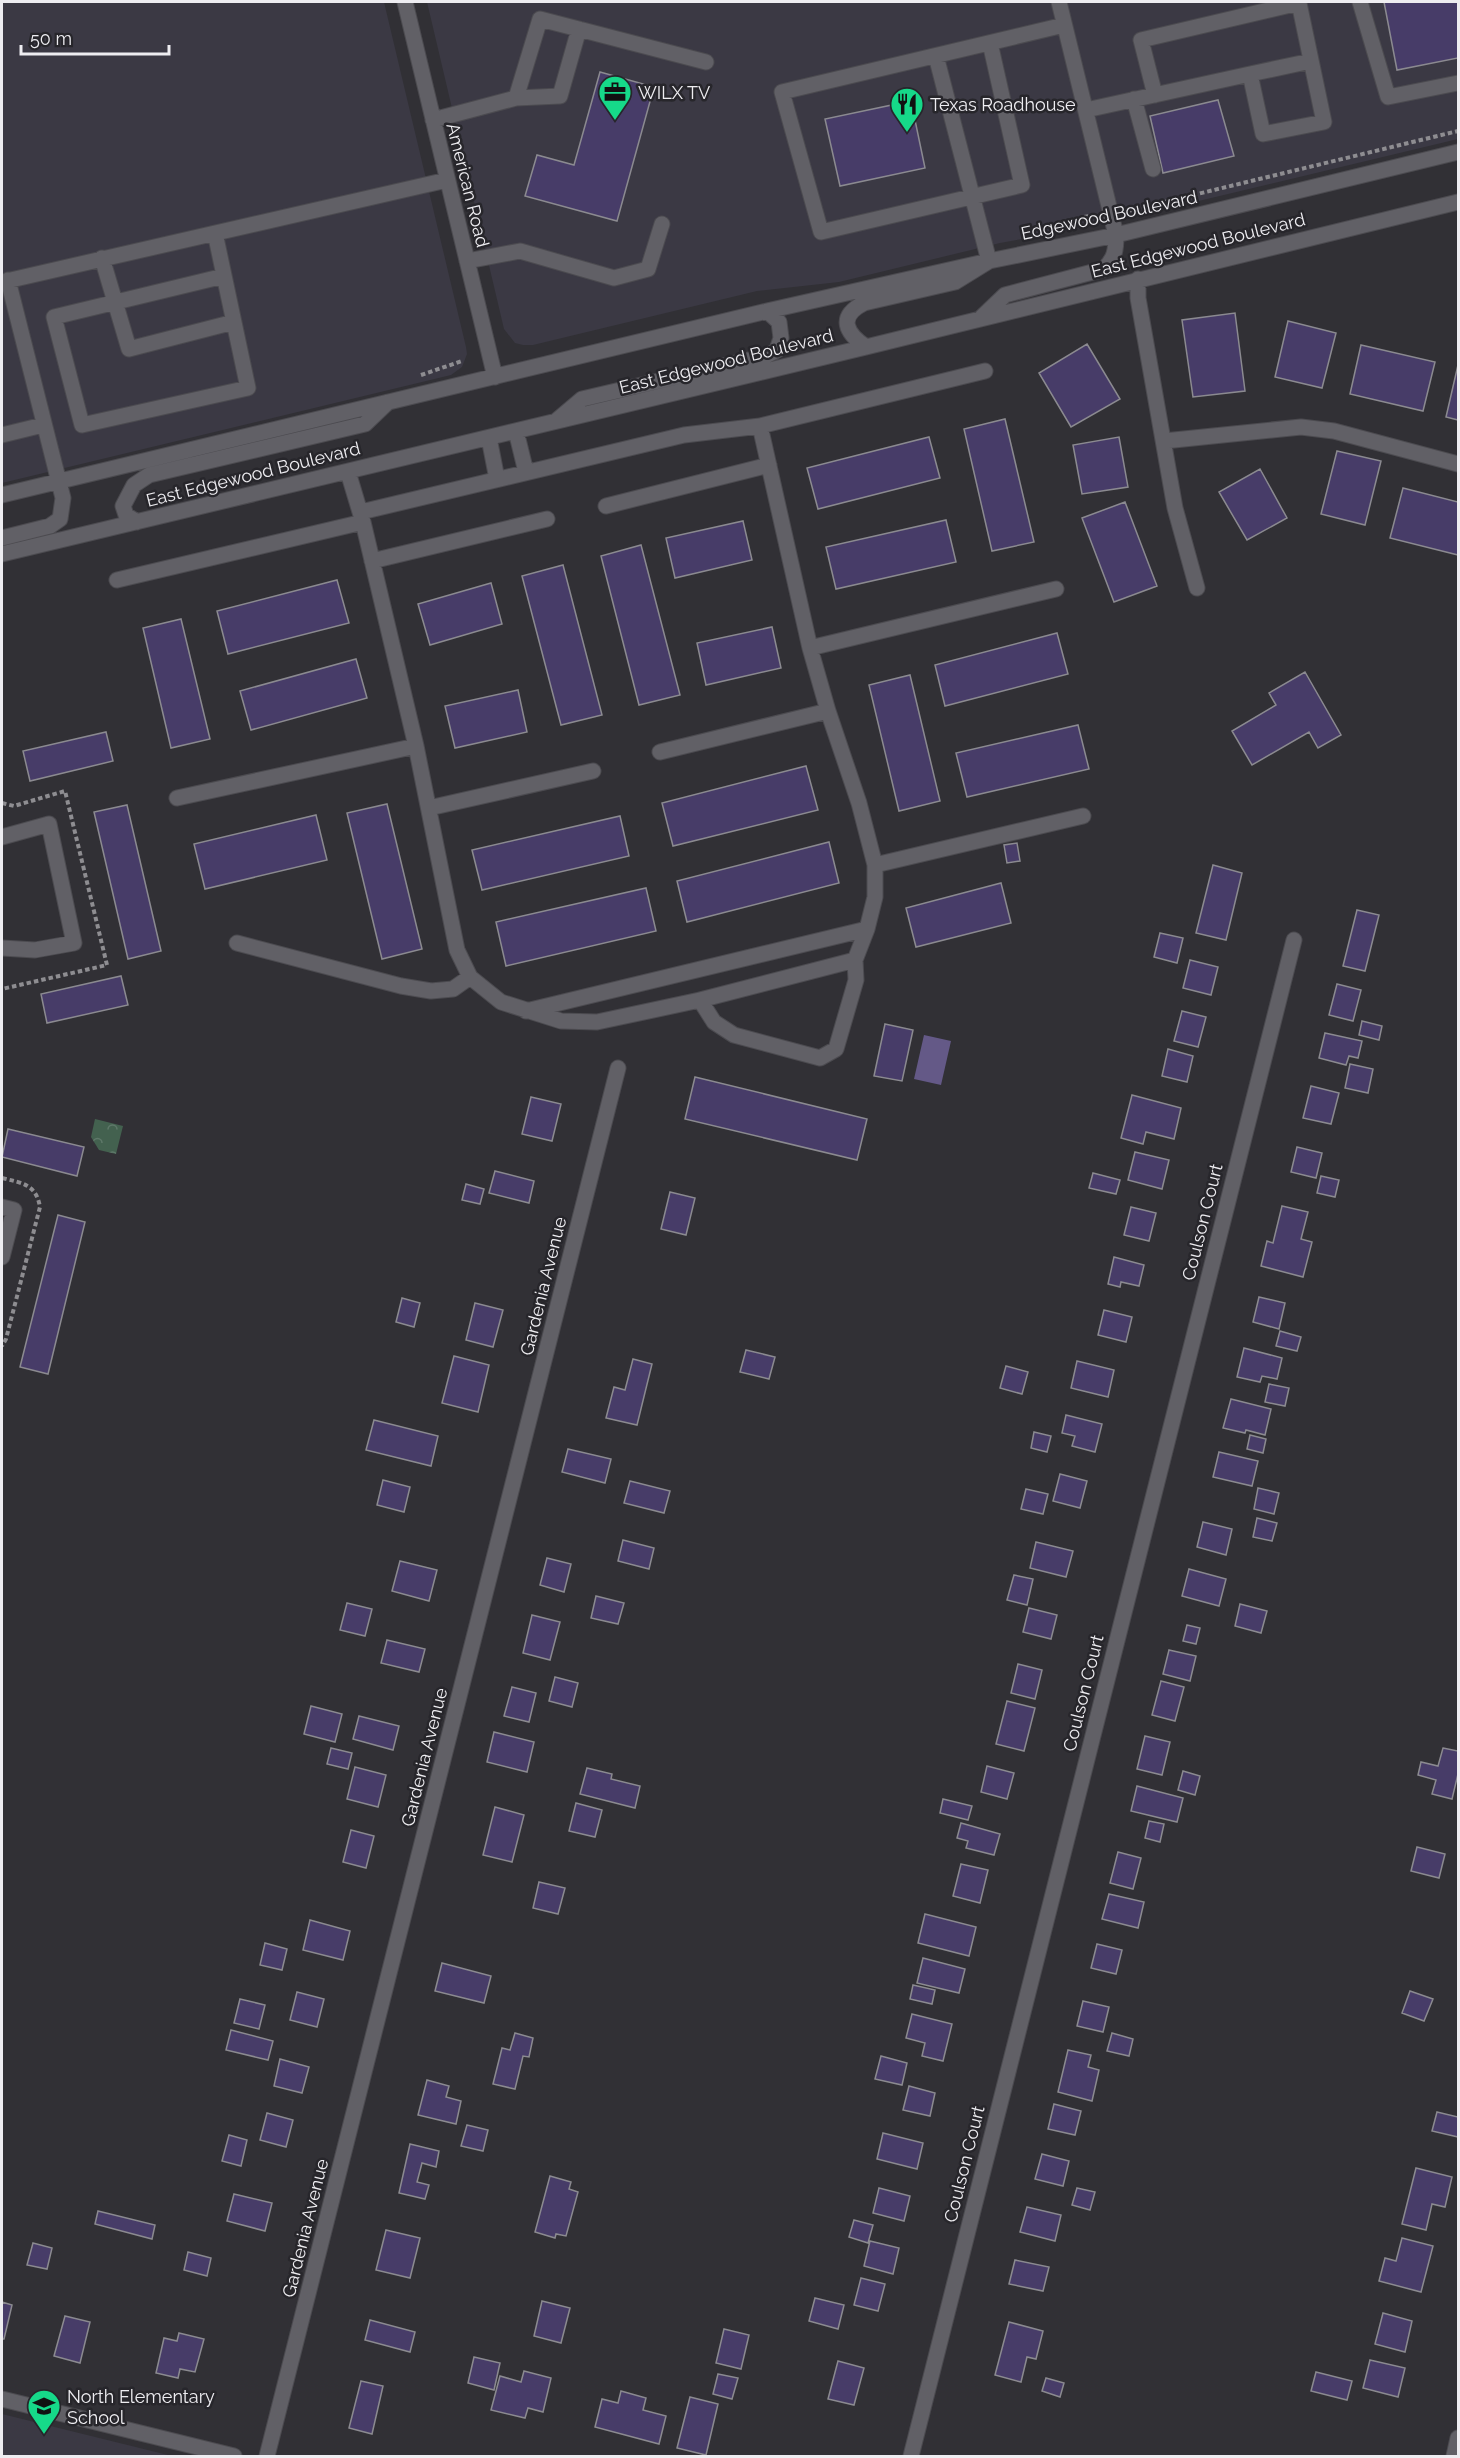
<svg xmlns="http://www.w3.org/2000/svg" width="1460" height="2458" font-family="Raleway,sans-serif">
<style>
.built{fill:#3b3944}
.park{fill:url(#park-crowns)}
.water{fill:#645987}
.building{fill:#473c68;stroke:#8b8a90;stroke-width:1.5}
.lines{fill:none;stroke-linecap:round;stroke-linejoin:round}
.minor-casing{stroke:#4c4b50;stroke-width:17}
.path{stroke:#8e8d91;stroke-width:4;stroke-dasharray:4.5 3;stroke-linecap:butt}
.minor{stroke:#616066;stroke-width:15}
.labels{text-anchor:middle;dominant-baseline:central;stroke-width:5;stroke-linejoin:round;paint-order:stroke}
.poi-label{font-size:18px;fill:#eeedf1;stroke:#27262b;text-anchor:start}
.street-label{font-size:18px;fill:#eeedf1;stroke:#27262b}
</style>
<defs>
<pattern id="park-crowns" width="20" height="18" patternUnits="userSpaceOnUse" patternTransform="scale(1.5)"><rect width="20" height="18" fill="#43614f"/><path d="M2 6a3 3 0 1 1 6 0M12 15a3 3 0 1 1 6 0" fill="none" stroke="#5e7869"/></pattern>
</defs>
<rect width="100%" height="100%" fill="#313035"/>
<path class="built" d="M 2,2 L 384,2 L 466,347 L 467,354 L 462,367 L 451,375 L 2,483 Z
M 427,2 L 1458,2 L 1458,139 L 1098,225 L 1000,243 L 839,282 L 757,291 L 533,345 L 523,345 L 515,343 L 504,329 Z
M 2,2414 L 172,2456 L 2,2456 Z"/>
<path class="park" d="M 95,1119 L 123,1126 L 116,1154 L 99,1150 L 91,1137 Z"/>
<path class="water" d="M 924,1035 L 951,1041 L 941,1085 L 914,1079 Z"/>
<path class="building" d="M 1384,2 L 1458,2 L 1458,58 L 1397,70 Z
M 600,72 L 654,87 L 617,221 L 525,196 L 537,155 L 574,165 Z
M 1218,100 L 1234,156 L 1163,173 L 1150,116 Z
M 911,101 L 925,168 L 840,186 L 825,119 Z
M 1235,313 L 1245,391 L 1193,397 L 1182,320 Z
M 1288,321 L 1336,333 L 1322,388 L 1275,377 Z
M 1087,344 L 1120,399 L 1071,427 L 1039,373 Z
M 1361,345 L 1435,362 L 1423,411 L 1350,394 Z
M 1458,365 L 1458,420 L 1446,417 Z
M 1005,419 L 1034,542 L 992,551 L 964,429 Z
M 929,437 L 940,478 L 818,509 L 807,468 Z
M 1119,437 L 1128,487 L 1082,494 L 1073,445 Z
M 1337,451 L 1381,461 L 1365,525 L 1321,514 Z
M 1260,469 L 1287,518 L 1247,540 L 1219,492 Z
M 1403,488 L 1458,502 L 1458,555 L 1390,538 Z
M 1125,502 L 1157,586 L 1114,602 L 1082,518 Z
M 946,520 L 956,562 L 836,589 L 826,547 Z
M 743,521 L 752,560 L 675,578 L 666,538 Z
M 641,545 L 680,695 L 639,705 L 601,556 Z
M 563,565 L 602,715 L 561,725 L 522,576 Z
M 337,580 L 349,623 L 228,654 L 217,611 Z
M 491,583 L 502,624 L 430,645 L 418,604 Z
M 181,619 L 210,739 L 171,748 L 143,628 Z
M 772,627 L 781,668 L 706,685 L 697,643 Z
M 1057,633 L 1068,674 L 945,706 L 935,665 Z
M 356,659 L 367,698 L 251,730 L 240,691 Z
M 1305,672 L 1341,735 L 1318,748 L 1309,732 L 1252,765 L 1232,731 L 1276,705 L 1269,693 Z
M 910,675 L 940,801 L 899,811 L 869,685 Z
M 518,690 L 527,732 L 455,748 L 445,706 Z
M 1078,725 L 1089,769 L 967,797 L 956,753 Z
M 106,732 L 113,761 L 30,781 L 23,751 Z
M 806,766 L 818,810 L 673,846 L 662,803 Z
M 387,804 L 422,949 L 382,959 L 347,813 Z
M 127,805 L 161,951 L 128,959 L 94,812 Z
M 316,815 L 327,860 L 205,889 L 194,844 Z
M 620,816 L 629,856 L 482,890 L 472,850 Z
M 829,842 L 839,883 L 687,922 L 677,881 Z
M 1017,843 L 1020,861 L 1007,863 L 1004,845 Z
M 1213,865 L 1242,873 L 1226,940 L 1196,933 Z
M 1001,883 L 1011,923 L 916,947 L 906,908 Z
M 646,888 L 656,931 L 506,966 L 496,922 Z
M 1357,910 L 1379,915 L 1365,971 L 1343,966 Z
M 1160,933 L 1183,938 L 1177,963 L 1154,957 Z
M 1190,960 L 1218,967 L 1211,995 L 1183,988 Z
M 121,976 L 128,1005 L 47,1023 L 41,994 Z
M 1337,984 L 1361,990 L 1353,1021 L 1329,1015 Z
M 1182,1011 L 1206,1017 L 1198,1047 L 1174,1041 Z
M 1362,1021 L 1382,1026 L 1379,1040 L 1359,1035 Z
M 885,1024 L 913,1030 L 902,1081 L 874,1076 Z
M 1325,1033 L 1362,1041 L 1358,1058 L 1349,1056 L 1346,1065 L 1319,1058 Z
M 1168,1049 L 1193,1056 L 1187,1082 L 1162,1076 Z
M 1350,1064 L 1373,1069 L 1368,1093 L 1345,1088 Z
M 695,1077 L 867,1119 L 857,1160 L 685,1119 Z
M 1311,1086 L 1339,1093 L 1331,1124 L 1303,1118 Z
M 1132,1095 L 1181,1108 L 1174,1139 L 1146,1132 L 1143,1144 L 1121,1138 Z
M 531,1097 L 561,1104 L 552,1141 L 522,1134 Z
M 8,1129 L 84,1147 L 77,1176 L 2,1157 Z
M 1297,1147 L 1322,1153 L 1316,1178 L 1291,1172 Z
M 1135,1152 L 1169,1160 L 1162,1189 L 1128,1180 Z
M 495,1171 L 534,1181 L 529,1203 L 489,1193 Z
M 1093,1173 L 1120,1180 L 1116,1194 L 1089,1188 Z
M 1321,1176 L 1339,1180 L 1335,1197 L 1317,1193 Z
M 466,1184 L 484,1189 L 480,1204 L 462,1200 Z
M 670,1192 L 695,1198 L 686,1235 L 661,1229 Z
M 1282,1206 L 1308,1212 L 1301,1239 L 1312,1242 L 1303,1277 L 1261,1266 L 1267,1241 L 1273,1243 Z
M 1131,1207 L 1156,1213 L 1149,1241 L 1124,1235 Z
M 58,1215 L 85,1222 L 48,1374 L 20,1367 Z
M 1114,1257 L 1144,1265 L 1139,1286 L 1121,1282 L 1120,1287 L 1108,1284 Z
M 1259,1297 L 1285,1303 L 1279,1329 L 1253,1322 Z
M 402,1298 L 420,1303 L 414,1327 L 396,1322 Z
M 475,1303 L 503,1310 L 493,1347 L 466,1340 Z
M 1104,1310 L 1132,1317 L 1126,1342 L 1098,1335 Z
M 1280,1331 L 1301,1337 L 1297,1351 L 1276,1346 Z
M 1244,1348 L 1282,1358 L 1277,1379 L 1262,1376 L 1260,1382 L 1237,1377 Z
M 746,1350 L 775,1357 L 769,1379 L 740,1372 Z
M 454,1356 L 489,1365 L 478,1412 L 442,1403 Z
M 633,1359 L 652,1364 L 637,1425 L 606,1418 L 614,1387 L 625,1390 Z
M 1077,1361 L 1114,1370 L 1108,1397 L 1071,1388 Z
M 1006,1366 L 1028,1372 L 1022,1394 L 1000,1388 Z
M 1269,1384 L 1289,1388 L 1285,1406 L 1265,1402 Z
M 1231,1399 L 1271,1409 L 1265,1435 L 1246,1430 L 1245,1433 L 1223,1428 Z
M 1066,1415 L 1102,1424 L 1095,1452 L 1072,1446 L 1075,1436 L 1062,1433 Z
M 374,1420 L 438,1436 L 431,1466 L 366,1450 Z
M 1034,1432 L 1051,1436 L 1047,1452 L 1031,1448 Z
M 1250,1435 L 1266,1439 L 1263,1453 L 1247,1449 Z
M 568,1449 L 611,1459 L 605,1483 L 562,1472 Z
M 1219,1452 L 1258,1461 L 1252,1486 L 1213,1477 Z
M 1060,1474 L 1087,1481 L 1080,1508 L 1053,1501 Z
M 383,1480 L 410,1487 L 404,1512 L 377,1505 Z
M 630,1481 L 670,1491 L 664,1513 L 624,1503 Z
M 1258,1488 L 1279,1493 L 1274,1514 L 1254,1509 Z
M 1026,1489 L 1048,1494 L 1043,1514 L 1021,1509 Z
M 1257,1518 L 1277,1523 L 1272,1541 L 1253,1537 Z
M 1203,1522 L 1232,1529 L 1226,1555 L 1197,1547 Z
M 623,1540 L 654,1548 L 649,1569 L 618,1561 Z
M 1036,1542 L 1073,1551 L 1066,1577 L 1030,1568 Z
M 547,1558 L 571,1564 L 564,1592 L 540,1585 Z
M 400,1561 L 437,1570 L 429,1601 L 392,1591 Z
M 1189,1569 L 1226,1579 L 1219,1606 L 1182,1596 Z
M 1014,1575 L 1033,1579 L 1027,1605 L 1007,1600 Z
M 596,1596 L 624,1603 L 618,1624 L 591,1618 Z
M 347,1603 L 372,1609 L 365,1636 L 340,1630 Z
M 1240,1604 L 1267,1611 L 1261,1633 L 1235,1626 Z
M 1029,1608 L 1057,1615 L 1051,1639 L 1023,1632 Z
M 532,1615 L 560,1622 L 550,1660 L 523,1653 Z
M 1187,1625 L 1200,1628 L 1196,1644 L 1183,1641 Z
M 387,1640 L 425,1649 L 419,1672 L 381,1663 Z
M 1169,1650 L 1196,1656 L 1190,1681 L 1163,1674 Z
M 1018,1664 L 1042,1670 L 1035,1699 L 1011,1693 Z
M 555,1677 L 578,1683 L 572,1707 L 549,1701 Z
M 1161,1681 L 1184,1687 L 1175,1721 L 1152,1715 Z
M 512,1687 L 536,1693 L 529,1722 L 504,1716 Z
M 1007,1701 L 1035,1708 L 1024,1751 L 996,1744 Z
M 311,1706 L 342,1714 L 335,1742 L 304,1734 Z
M 359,1716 L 399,1726 L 393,1750 L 353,1739 Z
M 494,1732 L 534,1742 L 527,1772 L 487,1762 Z
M 1145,1736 L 1170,1742 L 1162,1775 L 1137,1769 Z
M 331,1748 L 352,1753 L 348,1769 L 327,1764 Z
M 1443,1748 L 1458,1751 L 1458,1774 L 1452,1799 L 1432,1794 L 1436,1780 L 1418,1775 L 1421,1762 L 1438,1766 Z
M 987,1766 L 1014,1773 L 1007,1799 L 981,1792 Z
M 355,1767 L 386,1775 L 378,1807 L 347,1799 Z
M 587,1768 L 612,1774 L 611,1779 L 640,1786 L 635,1808 L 580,1794 Z
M 1183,1771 L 1200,1776 L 1195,1795 L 1178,1790 Z
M 1137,1786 L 1183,1798 L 1177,1822 L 1131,1811 Z
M 943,1799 L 972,1806 L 968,1820 L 940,1813 Z
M 576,1803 L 602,1810 L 595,1837 L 569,1831 Z
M 495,1807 L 524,1815 L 512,1862 L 483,1855 Z
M 1149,1821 L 1164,1824 L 1160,1842 L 1145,1838 Z
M 961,1823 L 1000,1834 L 994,1855 L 966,1848 L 968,1841 L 957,1838 Z
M 351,1830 L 374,1836 L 366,1868 L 343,1862 Z
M 1417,1847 L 1445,1854 L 1439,1878 L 1411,1871 Z
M 1118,1852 L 1141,1858 L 1133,1889 L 1110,1883 Z
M 961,1864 L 988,1870 L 980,1903 L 953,1896 Z
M 539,1882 L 565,1888 L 558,1914 L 533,1908 Z
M 1109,1894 L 1144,1902 L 1138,1928 L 1102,1919 Z
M 925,1914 L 976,1927 L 969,1956 L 918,1943 Z
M 310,1920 L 350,1931 L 343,1960 L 303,1950 Z
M 265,1943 L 287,1949 L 282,1970 L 260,1965 Z
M 1097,1944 L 1122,1950 L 1116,1974 L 1091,1968 Z
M 923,1958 L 965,1969 L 959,1993 L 917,1983 Z
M 442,1963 L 491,1976 L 484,2003 L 435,1991 Z
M 913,1985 L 935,1990 L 932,2004 L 910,1999 Z
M 1410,1991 L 1433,1999 L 1424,2021 L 1402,2013 Z
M 297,1992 L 324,1999 L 317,2027 L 290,2020 Z
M 240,1999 L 265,2005 L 259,2029 L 234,2023 Z
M 1083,2001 L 1109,2007 L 1103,2032 L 1077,2026 Z
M 912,2014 L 952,2024 L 943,2061 L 922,2056 L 925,2043 L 906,2038 Z
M 231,2030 L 273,2041 L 268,2060 L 226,2050 Z
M 515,2033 L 533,2038 L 529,2057 L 523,2056 L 515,2089 L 493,2084 L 502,2048 L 510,2050 Z
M 1112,2033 L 1133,2039 L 1129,2056 L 1107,2051 Z
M 1068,2050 L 1091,2055 L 1088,2067 L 1099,2070 L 1092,2101 L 1058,2092 Z
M 881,2056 L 907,2063 L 902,2085 L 875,2079 Z
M 280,2059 L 309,2067 L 302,2093 L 274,2086 Z
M 427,2080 L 449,2086 L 446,2097 L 461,2101 L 456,2124 L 418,2115 Z
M 909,2086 L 935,2093 L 930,2116 L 903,2110 Z
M 1054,2104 L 1081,2111 L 1075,2135 L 1048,2129 Z
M 1437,2112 L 1458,2117 L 1458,2137 L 1432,2131 Z
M 267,2113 L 293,2120 L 286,2147 L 260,2140 Z
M 467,2125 L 488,2130 L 483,2151 L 461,2146 Z
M 883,2133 L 923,2143 L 917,2169 L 877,2159 Z
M 229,2135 L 247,2140 L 241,2166 L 222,2161 Z
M 410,2144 L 439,2151 L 436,2167 L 422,2163 L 417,2182 L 429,2185 L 425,2199 L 399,2193 Z
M 1042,2154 L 1069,2161 L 1063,2186 L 1035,2179 Z
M 1416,2168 L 1452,2177 L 1445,2207 L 1432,2204 L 1426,2230 L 1402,2224 Z
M 550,2176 L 571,2182 L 569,2189 L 578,2192 L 566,2236 L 556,2234 L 555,2238 L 535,2232 Z
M 879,2188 L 910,2196 L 904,2221 L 873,2213 Z
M 1077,2188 L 1095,2192 L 1090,2210 L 1072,2205 Z
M 234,2194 L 272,2203 L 265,2231 L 227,2221 Z
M 1027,2207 L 1061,2215 L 1055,2241 L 1020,2232 Z
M 98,2211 L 155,2225 L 152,2239 L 95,2224 Z
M 854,2220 L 873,2225 L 868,2243 L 849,2237 Z
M 386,2230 L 420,2238 L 410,2278 L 376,2270 Z
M 1402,2238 L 1433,2246 L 1421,2292 L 1379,2281 L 1385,2258 L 1396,2261 Z
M 870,2241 L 899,2248 L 893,2274 L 864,2266 Z
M 33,2243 L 52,2248 L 47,2269 L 27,2265 Z
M 188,2252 L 211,2258 L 207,2276 L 184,2270 Z
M 1015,2260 L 1049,2267 L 1043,2291 L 1009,2284 Z
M 861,2278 L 885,2284 L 878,2311 L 854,2305 Z
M 815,2298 L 844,2305 L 838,2329 L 809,2321 Z
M 542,2301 L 570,2308 L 561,2343 L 534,2336 Z
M 2,2302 L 12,2305 L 4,2339 L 2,2339 Z
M 1383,2313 L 1412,2321 L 1405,2352 L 1375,2344 Z
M 65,2316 L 90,2322 L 80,2363 L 54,2356 Z
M 370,2320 L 415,2332 L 410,2352 L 365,2340 Z
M 1009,2322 L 1043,2331 L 1036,2359 L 1027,2357 L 1021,2382 L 995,2375 Z
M 724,2329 L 749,2335 L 741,2369 L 716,2363 Z
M 179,2333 L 204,2339 L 195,2372 L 180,2369 L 178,2378 L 156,2373 L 164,2338 L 177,2341 Z
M 474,2357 L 500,2363 L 494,2390 L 468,2383 Z
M 1370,2360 L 1405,2368 L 1398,2397 L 1363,2388 Z
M 838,2361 L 864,2368 L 854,2405 L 828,2399 Z
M 524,2371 L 551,2378 L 543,2412 L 528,2408 L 525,2418 L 491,2410 L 500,2376 L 521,2382 Z
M 1316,2372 L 1352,2381 L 1347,2400 L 1311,2391 Z
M 718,2374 L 738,2378 L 732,2399 L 713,2394 Z
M 1046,2378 L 1064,2383 L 1060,2397 L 1042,2391 Z
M 361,2381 L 383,2386 L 372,2434 L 349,2428 Z
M 621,2391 L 646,2398 L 643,2410 L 666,2416 L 659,2444 L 595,2427 L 602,2399 L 618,2403 Z
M 690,2397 L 718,2404 L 706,2455 L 677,2448 Z"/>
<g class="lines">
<defs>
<path id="minor" d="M 405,2 L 495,377
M 1360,2 L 1388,97 L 1458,83
M 990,43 L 1022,185 L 821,232 L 782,92 L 1064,25
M 1250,74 L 1311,61
M 516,98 L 560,96 L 579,29
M 1134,99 L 1153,169
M 1086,110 L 1250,74 L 1263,134 L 1324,122 L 1299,3 L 1141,40 L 1155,95
M 433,120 L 516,98 L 540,19 L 706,62
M 215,233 L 248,388 L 82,425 L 54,317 L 224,276
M 102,258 L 129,349 L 234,322
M 467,261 L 520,251 L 614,278 L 648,269 L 662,224
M 1138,279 L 1138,298 L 1175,508 L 1197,588
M 2,282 L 447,180
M 982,317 L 1005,295 L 1104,269 C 1115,258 1116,250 1116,235 L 1059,2
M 866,347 C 846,333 837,317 864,303 L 955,282 L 989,261 L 936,56
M 556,421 L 582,399 L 766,356 L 777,350 L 781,338 L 779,322 L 767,311
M 760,426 L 985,371
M 516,431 L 526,472
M 2,435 L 43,425
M 489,438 L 497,479
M 1164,441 L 1301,427 L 1334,431 L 1458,464
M 348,472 L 363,522
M 2,495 L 767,311 L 989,261 L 1116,235 L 1458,152
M 606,506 L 769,465
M 137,522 L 126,515 L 123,506 L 134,485 L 149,475 L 365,424 L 388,402
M 2,538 L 50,526 L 60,519 L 63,498 L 8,280
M 2,554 L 866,347 L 1458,202
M 372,561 L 547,519
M 117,580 L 363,522 L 416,746 L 457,950 L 470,977 L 501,1002 L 561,1021 L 597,1022 L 700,1000 L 855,960 L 867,929 L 875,897 L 875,865 L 859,803 L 828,711 L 810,648 L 760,426 L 684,435 L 361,512
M 810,648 L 1056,589
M 660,752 L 828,711
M 177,798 L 416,746
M 429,808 L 593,771
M 2,837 L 49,824 L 74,943 L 35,950 L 2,948
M 875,865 L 1083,816
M 237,943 L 401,986 L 431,991 L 453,989 L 470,977
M 700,1000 L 714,1022 L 734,1035 L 820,1058 L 836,1049 L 856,980 L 855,960
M 526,1011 L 867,929
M 2,1207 L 14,1210 L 2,1257
M 2,2399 L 234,2456
M 267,2456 L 618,1068
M 911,2456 L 1294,940
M 1454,2456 L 1458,2438"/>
</defs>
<use href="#minor" class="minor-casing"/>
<path class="path" d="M 1127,211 L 1458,131
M 1084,217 L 1096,215
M 421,375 L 462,361
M 2,803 L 14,806 L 65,791 L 107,965 L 2,989
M 2,1178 C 22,1183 36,1184 40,1207 L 6,1339 L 2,1346"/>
<use href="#minor" class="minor"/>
</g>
<defs>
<symbol id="office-pin" viewBox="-11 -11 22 30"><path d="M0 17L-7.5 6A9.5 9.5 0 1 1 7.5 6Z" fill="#16d989" stroke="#27262b"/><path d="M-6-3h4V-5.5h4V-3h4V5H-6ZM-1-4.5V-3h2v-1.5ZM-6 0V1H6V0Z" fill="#111"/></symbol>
<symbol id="restaurant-pin" viewBox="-11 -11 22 30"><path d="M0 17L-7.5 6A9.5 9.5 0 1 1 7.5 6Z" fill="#16d989" stroke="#27262b"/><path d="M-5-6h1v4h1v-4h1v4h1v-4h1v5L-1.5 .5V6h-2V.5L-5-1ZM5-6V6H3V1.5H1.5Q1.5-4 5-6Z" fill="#111"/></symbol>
<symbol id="school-pin" viewBox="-11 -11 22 30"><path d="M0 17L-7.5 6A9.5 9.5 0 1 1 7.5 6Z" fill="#16d989" stroke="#27262b"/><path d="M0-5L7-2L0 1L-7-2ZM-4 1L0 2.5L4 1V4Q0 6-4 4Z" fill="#111"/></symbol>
</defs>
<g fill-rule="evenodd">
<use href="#office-pin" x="596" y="73" width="38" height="52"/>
<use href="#restaurant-pin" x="888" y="85" width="38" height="52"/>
<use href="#school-pin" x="25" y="2387" width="38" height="52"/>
</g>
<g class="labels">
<g class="poi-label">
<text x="638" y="92">WILX TV</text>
<text x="930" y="104">Texas Roadhouse</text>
<text x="67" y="2396">North Elementary<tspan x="67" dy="21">School</tspan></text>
</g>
<g class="street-label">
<text transform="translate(468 185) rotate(76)">American Road</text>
<text transform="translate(1109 215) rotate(-12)">Edgewood Boulevard</text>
<text transform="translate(1198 245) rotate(-14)">East Edgewood Boulevard</text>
<text transform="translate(726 361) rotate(-14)">East Edgewood Boulevard</text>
<text transform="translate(253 474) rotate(-14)">East Edgewood Boulevard</text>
<text transform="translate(1202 1222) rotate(-76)">Coulson Court</text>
<text transform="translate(543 1286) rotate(-76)">Gardenia Avenue</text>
<text transform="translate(1083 1693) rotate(-76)">Coulson Court</text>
<text transform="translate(424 1757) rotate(-76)">Gardenia Avenue</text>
<text transform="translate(964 2164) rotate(-76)">Coulson Court</text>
<text transform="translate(305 2228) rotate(-76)">Gardenia Avenue</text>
</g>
</g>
<rect width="1460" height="2458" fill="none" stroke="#eeedf1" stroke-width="6"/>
<path d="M21 45v9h148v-9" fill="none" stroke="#eeedf1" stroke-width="3"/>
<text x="30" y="45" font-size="18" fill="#eeedf1" stroke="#27262b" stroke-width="4.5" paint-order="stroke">50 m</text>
</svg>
